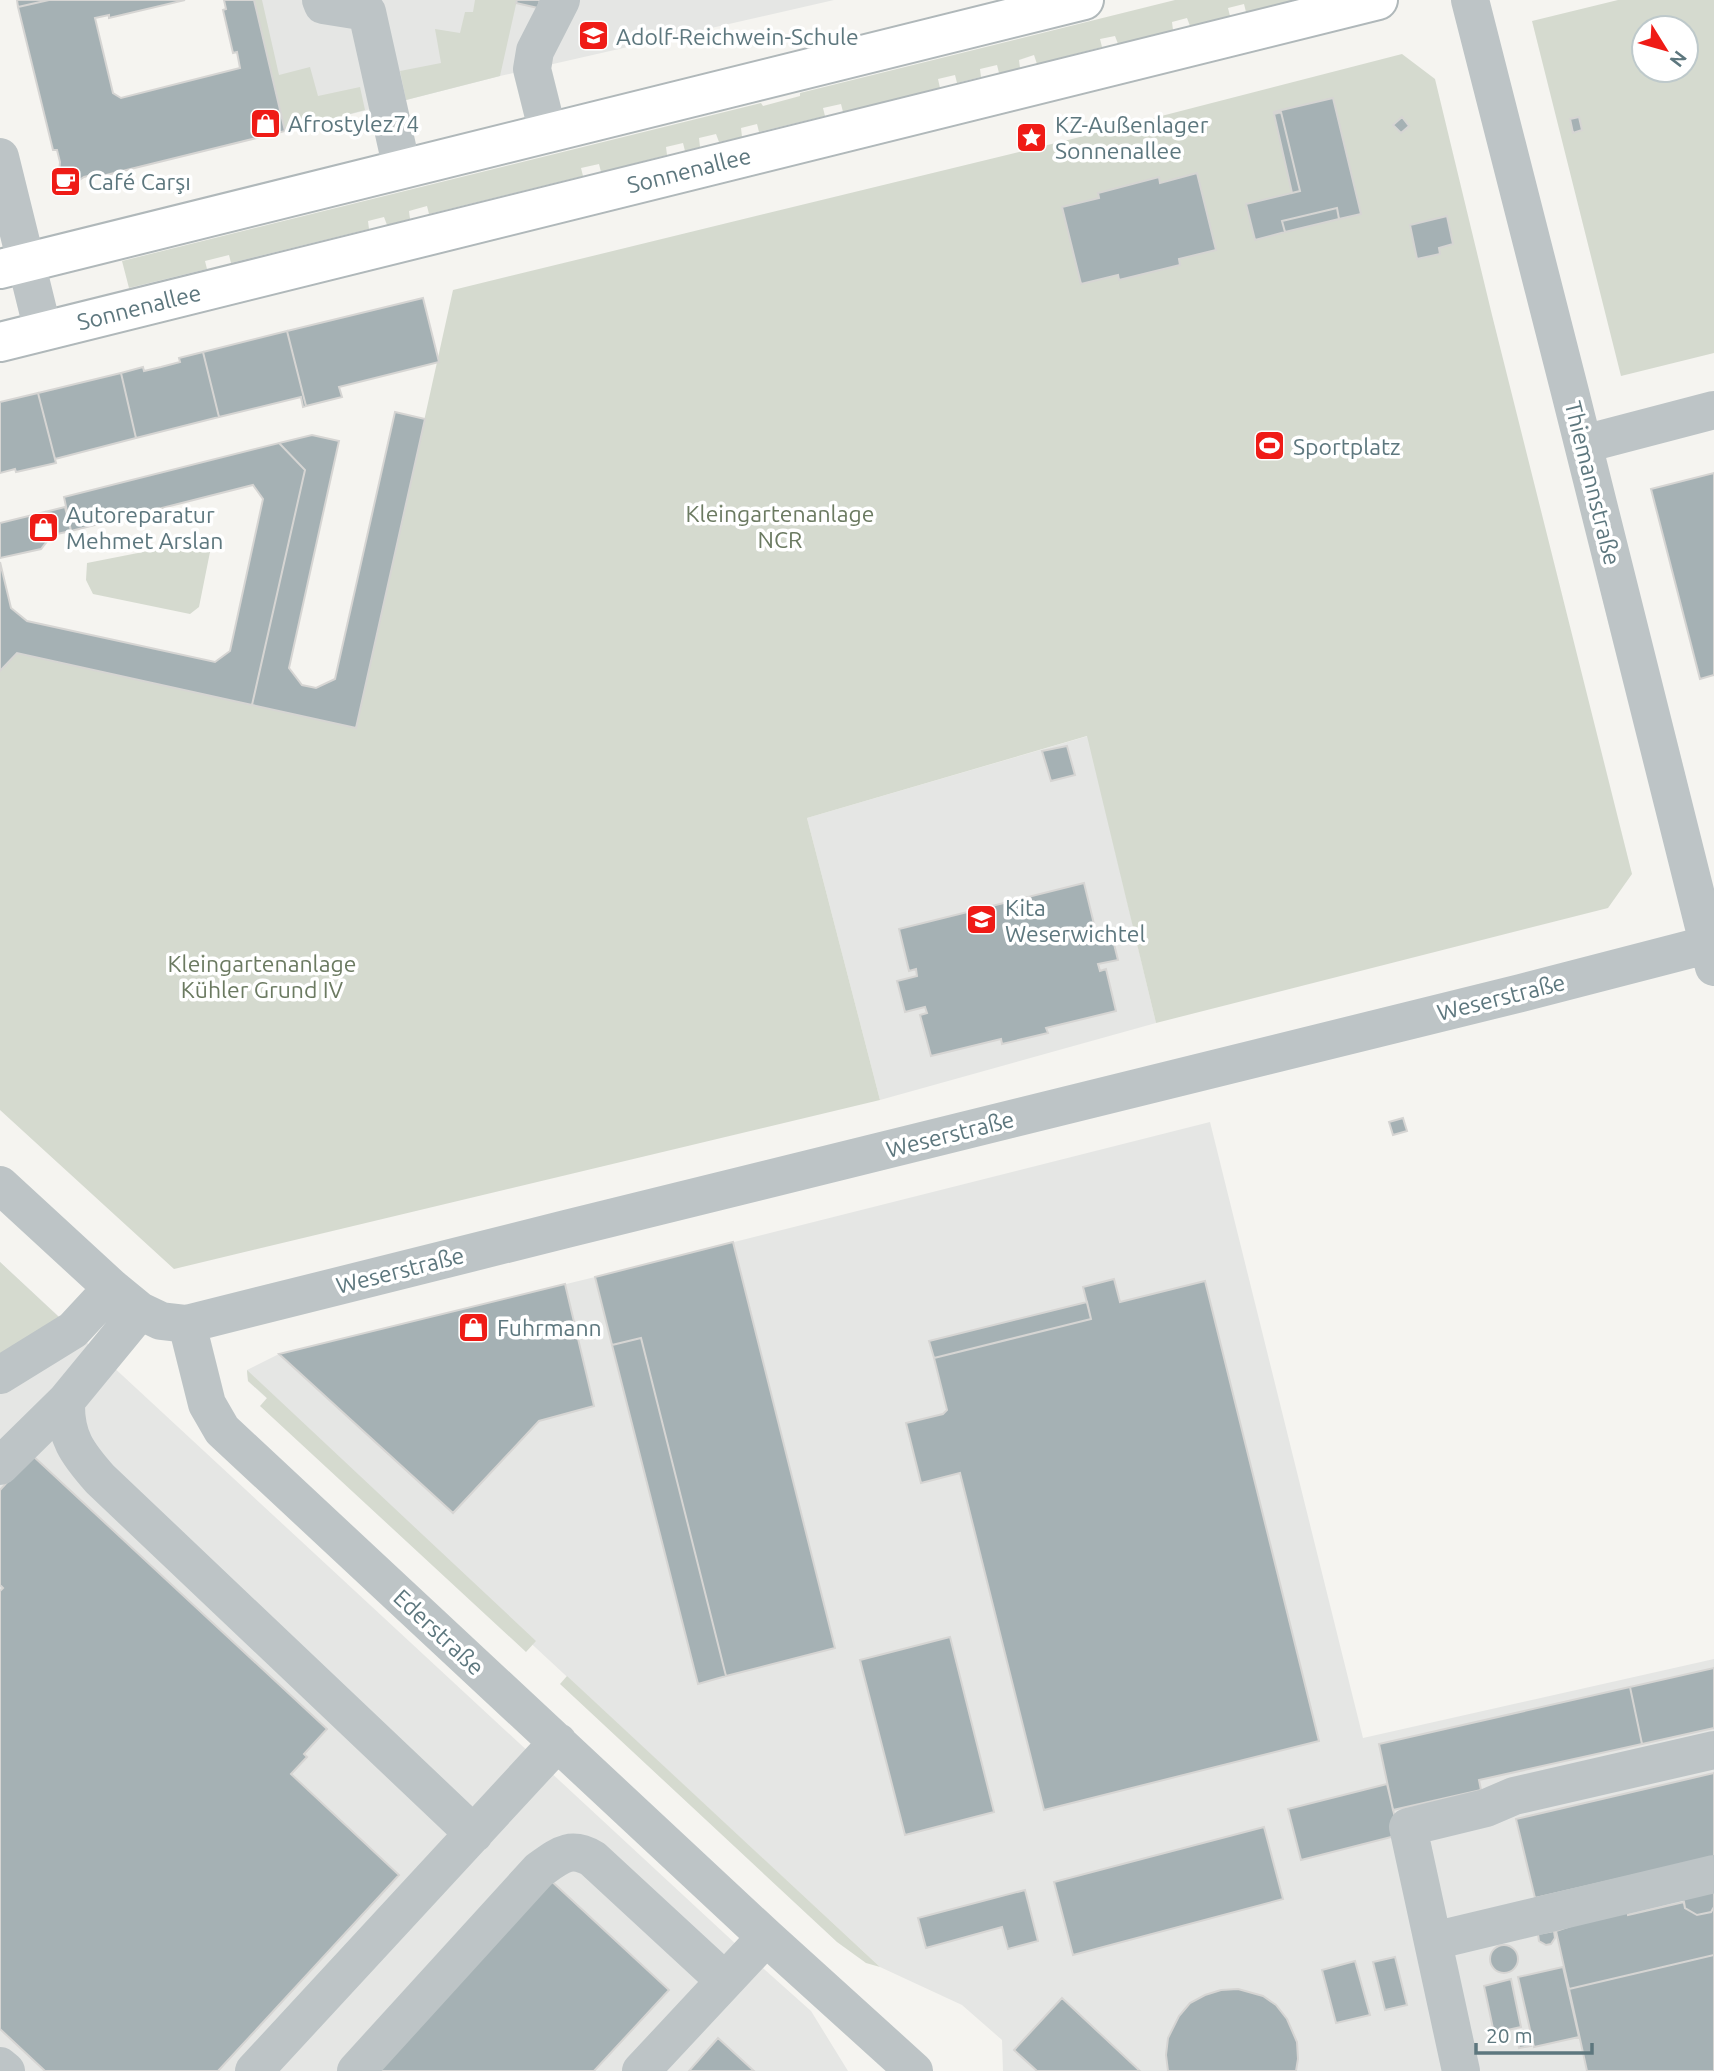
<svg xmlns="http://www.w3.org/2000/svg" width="1714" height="2071" font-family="Ubuntu,sans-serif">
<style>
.built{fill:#e5e6e4}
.green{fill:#d5dacf;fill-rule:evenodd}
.building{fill:#a5b1b4;stroke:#d6d5d3;stroke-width:2}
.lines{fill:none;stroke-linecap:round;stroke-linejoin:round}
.major-casing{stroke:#b0b8ba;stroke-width:42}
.minor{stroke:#bdc4c6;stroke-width:38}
.major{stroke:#fff;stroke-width:38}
.labels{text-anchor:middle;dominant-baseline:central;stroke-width:7;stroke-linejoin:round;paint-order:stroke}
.poi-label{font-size:23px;fill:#5d777e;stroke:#fff;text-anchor:start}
.street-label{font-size:23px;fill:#5d777e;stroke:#fff}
.park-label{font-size:23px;fill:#6b7a61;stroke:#fff}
</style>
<rect width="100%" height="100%" fill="#f5f4f0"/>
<path class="built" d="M 254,0 L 834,0 L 500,76 L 285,131 Z
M 1088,736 L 1156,1023 L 880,1100 L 807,818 Z
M 1210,1122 L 1363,1738 L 1714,1659 L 1714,2071 L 1003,2071 L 1002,2040 L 962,2005 L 880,1967 L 248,1381 L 247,1370 L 279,1354 L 595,1277 Z
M 0,1262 L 738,1946 L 811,2011 L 848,2071 L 0,2071 Z"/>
<path class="green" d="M 254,0 L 262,0 L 279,75 L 310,67 L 318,96 L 360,87 L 365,110 L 285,131 Z
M 475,0 L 517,0 L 500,76 L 406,100 L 400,71 L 441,63 L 435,29 L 460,33 L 465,12 L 473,12 Z
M 1175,0 L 1294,0 L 1246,12 L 1244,4 L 1228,8 L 1230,16 L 1190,26 L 1187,18 L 1172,22 L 1173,30 L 1118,44 L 1115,36 L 1100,39 L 1102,47 L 1037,64 L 1034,55 L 1019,60 L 1020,68 L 999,73 L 997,65 L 980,69 L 981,77 L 957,83 L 955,75 L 938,79 L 940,88 L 843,112 L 841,104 L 823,108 L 825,116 L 759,132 L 757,124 L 741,128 L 742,137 L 719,142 L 716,134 L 699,138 L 700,147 L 685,151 L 683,143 L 666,147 L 667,155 L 601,172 L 599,164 L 581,168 L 583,176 L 429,214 L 427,206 L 409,211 L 410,219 L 387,225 L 384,217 L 368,221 L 369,229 L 231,263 L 229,255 L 205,261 L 207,269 L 129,288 L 122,261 L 761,103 L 763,106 L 800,96 L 800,93 Z
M 1618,0 L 1714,0 L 1714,353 L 1621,376 L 1532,21 ZM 1644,28 L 1686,28 L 1686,70 L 1644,70 Z
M 1402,54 L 1435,79 L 1492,315 L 1632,874 L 1608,908 L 1156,1023 L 1087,736 L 807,818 L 880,1100 L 174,1269 L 0,1110 L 0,671 L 17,653 L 356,728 L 453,290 L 1076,138 Z
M 204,540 L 211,547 L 199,607 L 190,614 L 93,594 L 86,580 L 87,563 Z
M 0,1262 L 61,1319 L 0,1358 Z
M 247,1370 L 536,1641 L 526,1652 L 260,1406 L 267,1398 L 248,1381 Z
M 567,1676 L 880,1967 L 866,1963 L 837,1942 L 560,1684 Z"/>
<path class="building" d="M 17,0 L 49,0 L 18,7 Z
M 49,0 L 185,0 L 109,18 L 109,15 L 95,18 L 113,93 L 121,98 L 240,68 L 237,52 L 233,53 L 223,10 L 226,9 L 224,0 L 254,0 L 285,131 L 98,177 L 97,174 L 84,177 L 75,183 L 64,180 L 59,173 L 60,162 L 57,150 L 53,150 L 18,7 Z
M 517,0 L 540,0 L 538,8 L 516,3 Z
M 1333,98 L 1361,214 L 1339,219 L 1337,208 L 1282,221 L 1285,232 L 1255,240 L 1246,204 L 1300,191 L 1281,112 L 1273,112 Z
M 1281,112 L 1300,191 L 1292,193 L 1274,114 Z
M 1402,117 L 1409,126 L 1401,133 L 1393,125 Z
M 1579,117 L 1582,130 L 1573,133 L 1570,119 Z
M 1197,173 L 1216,250 L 1179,259 L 1180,265 L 1119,280 L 1118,275 L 1081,284 L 1062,207 L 1099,198 L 1098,193 L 1159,177 L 1160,183 Z
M 1337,208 L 1339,219 L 1285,232 L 1282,221 Z
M 1447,216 L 1453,244 L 1439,248 L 1440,254 L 1417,259 L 1410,225 Z
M 423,298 L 439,362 L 339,387 L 342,397 L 306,406 L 287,331 Z
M 287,331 L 306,406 L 303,407 L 301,397 L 219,417 L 203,352 Z
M 203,352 L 219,417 L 136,438 L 121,373 L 143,367 L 144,371 L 161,367 L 180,362 L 179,358 Z
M 121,373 L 136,438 L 55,459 L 38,393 Z
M 38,393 L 56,463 L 16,472 L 15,469 L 0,473 L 0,402 Z
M 395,412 L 425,419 L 356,728 L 252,705 L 305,470 L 279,443 L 312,435 L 339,441 L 289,668 L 302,685 L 316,688 L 335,679 Z
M 279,443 L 305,470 L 252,705 L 17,653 L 0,671 L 0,562 L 11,608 L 27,621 L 215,662 L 230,651 L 263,499 L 253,485 L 71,531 L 64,497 Z
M 1714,473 L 1714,675 L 1700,679 L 1651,489 Z
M 65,507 L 71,531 L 52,535 L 45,512 Z
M 45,512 L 52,535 L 41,549 L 0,558 L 0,523 Z
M 1067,746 L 1075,775 L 1051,781 L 1042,751 Z
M 1084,883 L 1094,924 L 1088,926 L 1090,933 L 1110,928 L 1118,960 L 1098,964 L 1100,971 L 1106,969 L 1116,1011 L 1046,1028 L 1048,1033 L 1002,1044 L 1001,1039 L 931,1056 L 920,1015 L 927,1013 L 925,1007 L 905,1012 L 897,981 L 917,976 L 916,969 L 909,971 L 899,929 Z
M 1403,1118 L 1407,1131 L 1393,1135 L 1389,1122 Z
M 733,1242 L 835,1648 L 726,1676 L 641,1338 L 612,1345 L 595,1277 Z
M 1114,1279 L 1120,1302 L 1205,1281 L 1319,1741 L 1044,1810 L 960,1473 L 921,1483 L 906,1423 L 943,1414 L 947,1410 L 934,1358 L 1091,1319 L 1083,1287 Z
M 565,1284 L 594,1406 L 539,1421 L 453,1513 L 279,1354 Z
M 1087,1302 L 1091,1319 L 934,1358 L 929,1341 Z
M 641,1338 L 726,1676 L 698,1684 L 612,1345 Z
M 32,1455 L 327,1729 L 304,1754 L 307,1757 L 291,1774 L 399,1875 L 218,2071 L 45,2071 L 0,2029 L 0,1591 L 3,1588 L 0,1585 L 0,1490 Z
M 950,1637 L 994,1812 L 905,1835 L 860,1660 Z
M 1714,1668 L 1714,1728 L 1642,1744 L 1630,1687 Z
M 1630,1687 L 1642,1744 L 1479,1780 L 1481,1790 L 1393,1810 L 1379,1744 Z
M 1714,1773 L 1714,1857 L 1535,1898 L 1516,1819 Z
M 1387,1784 L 1399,1835 L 1301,1860 L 1288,1809 Z
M 1264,1827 L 1283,1899 L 1073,1955 L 1054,1882 Z
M 547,1877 L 669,1990 L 594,2071 L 367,2071 Z
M 1714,1886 L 1714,1907 L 1711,1912 L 1697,1915 L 1685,1908 L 1682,1894 Z
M 1025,1890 L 1038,1941 L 1008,1949 L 1002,1927 L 926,1948 L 918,1918 Z
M 1684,1902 L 1685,1908 L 1697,1915 L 1711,1912 L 1714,1907 L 1714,1955 L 1569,1989 L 1556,1931 L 1627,1907 L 1628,1915 Z
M 1554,1931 L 1555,1938 L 1551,1944 L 1546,1945 L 1539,1941 L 1538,1934 Z
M1490 1959a14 14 0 1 1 28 0a14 14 0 1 1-28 0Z
M 1714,1955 L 1714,2071 L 1587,2071 L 1569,1989 Z
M 1395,1957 L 1407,2005 L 1385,2010 L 1373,1962 Z
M 1355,1961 L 1370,2015 L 1336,2023 L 1322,1970 Z
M 1563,1967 L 1579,2037 L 1534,2047 L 1518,1977 Z
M 1511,1979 L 1521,2027 L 1494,2033 L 1484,1986 Z
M 1238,1989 L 1263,1996 L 1276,2005 L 1287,2019 L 1297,2042 L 1298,2059 L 1296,2071 L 1168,2071 L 1166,2055 L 1168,2038 L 1179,2016 L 1190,2003 L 1205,1995 L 1221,1990 Z
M 1062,1998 L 1140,2071 L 1037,2071 L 1014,2050 Z
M 1528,2032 L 1531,2046 L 1519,2048 L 1517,2035 Z
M 718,2038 L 754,2071 L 689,2071 Z"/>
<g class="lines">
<defs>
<path id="major" d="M 0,269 L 1084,0
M 0,342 L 1378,0"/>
</defs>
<use href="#major" class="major-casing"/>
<path class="minor" d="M 321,0 L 323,5 L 367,12 L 402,169
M 1470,0 L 1570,392 L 1714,967
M 548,133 L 532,69 L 535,51 L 561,0
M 0,157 L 43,331
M 1584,444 L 1714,410
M 0,1185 L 112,1288 L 140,1311 L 161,1321 L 187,1324 L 566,1229 L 1521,993 L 1714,943
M 187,1324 L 207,1404 L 222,1430 L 766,1937 L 914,2071
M 0,1375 L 73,1330 L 112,1288
M 66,1401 L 140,1311
M 0,1466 L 66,1401 C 65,1437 77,1453 100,1479 L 474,1834
M 1433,1941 L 1714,1874
M 0,2066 L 6,2071
M 254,2071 L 558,1742
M 356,2071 L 539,1870 C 559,1856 570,1845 593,1859 L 724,1980
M 641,2071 L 766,1937
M 1461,2071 L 1408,1827 L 1486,1808 L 1514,1796 L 1714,1750"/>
<use href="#major" class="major"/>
</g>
<defs>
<symbol id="school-square" viewBox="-11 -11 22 22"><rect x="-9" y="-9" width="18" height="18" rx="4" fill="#ef1b16" stroke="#fff"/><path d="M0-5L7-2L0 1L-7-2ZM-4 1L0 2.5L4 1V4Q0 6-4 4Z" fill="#fff"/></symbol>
<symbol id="shop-square" viewBox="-11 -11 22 22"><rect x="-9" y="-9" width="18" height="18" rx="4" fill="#ef1b16" stroke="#fff"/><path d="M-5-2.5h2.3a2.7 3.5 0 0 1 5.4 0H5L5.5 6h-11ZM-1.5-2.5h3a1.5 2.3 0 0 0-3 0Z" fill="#fff"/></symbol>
<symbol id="sight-square" viewBox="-11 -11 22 22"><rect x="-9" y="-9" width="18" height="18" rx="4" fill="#ef1b16" stroke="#fff"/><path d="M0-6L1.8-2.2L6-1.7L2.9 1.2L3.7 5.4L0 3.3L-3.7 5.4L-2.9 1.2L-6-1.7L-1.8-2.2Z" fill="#fff"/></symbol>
<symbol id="cafe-square" viewBox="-11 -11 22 22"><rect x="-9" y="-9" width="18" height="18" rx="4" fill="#ef1b16" stroke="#fff"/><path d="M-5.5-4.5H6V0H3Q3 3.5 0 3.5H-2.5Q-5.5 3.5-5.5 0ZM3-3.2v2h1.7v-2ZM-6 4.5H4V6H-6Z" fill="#fff"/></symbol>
<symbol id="stadium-square" viewBox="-11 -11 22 22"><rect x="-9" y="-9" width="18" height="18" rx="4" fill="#ef1b16" stroke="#fff"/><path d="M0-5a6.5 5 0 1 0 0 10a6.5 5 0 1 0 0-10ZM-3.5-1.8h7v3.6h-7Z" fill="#fff"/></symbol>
</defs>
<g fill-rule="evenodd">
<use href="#school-square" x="576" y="18" width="35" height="35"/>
<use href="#shop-square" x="248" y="106" width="35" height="35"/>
<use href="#sight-square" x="1014" y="120" width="35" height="35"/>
<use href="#cafe-square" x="48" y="164" width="35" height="35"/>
<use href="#stadium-square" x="1252" y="428" width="35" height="35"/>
<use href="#shop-square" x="26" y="510" width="35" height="35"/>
<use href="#school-square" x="964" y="902" width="35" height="35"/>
<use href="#shop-square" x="456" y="1310" width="35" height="35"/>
</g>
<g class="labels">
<g class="poi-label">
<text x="616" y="36">Adolf-Reichwein-Schule</text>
<text x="288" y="123">Afrostylez74</text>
<text x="1055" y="124">KZ-Außenlager<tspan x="1055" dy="26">Sonnenallee</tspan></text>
<text x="88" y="181">Café Carşı</text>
<text x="1293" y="446">Sportplatz</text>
<text x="66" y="514">Autoreparatur<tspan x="66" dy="26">Mehmet Arslan</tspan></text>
<text x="1005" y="907">Kita<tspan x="1005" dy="26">Weserwichtel</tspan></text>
<text x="497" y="1327">Fuhrmann</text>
</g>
<g class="street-label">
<text transform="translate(689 170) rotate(-14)">Sonnenallee</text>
<text transform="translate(139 307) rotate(-14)">Sonnenallee</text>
<text transform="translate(1593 483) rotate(76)">Thiemannstraße</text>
<text transform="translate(1501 997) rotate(-14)">Weserstraße</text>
<text transform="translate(950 1134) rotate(-14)">Weserstraße</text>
<text transform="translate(400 1270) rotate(-14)">Weserstraße</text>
<text transform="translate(439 1632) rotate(43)">Ederstraße</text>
</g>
<g class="park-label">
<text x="780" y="513">Kleingartenanlage<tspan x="780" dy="26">NCR</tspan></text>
<text x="262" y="963">Kleingartenanlage<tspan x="262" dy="26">Kühler Grund IV</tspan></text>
</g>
</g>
<g transform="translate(1665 49) rotate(127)"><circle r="33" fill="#ffffff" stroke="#bec9cb" stroke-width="2"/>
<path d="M0-5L12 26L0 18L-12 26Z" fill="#ef1b16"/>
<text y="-10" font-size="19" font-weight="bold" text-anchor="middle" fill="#5d777e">N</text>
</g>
<path d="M1476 2043v10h116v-10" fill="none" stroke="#5d777e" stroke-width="3.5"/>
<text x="1486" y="2043" font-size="21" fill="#5d777e" stroke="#ffffff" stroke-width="5" paint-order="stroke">20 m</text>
</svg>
